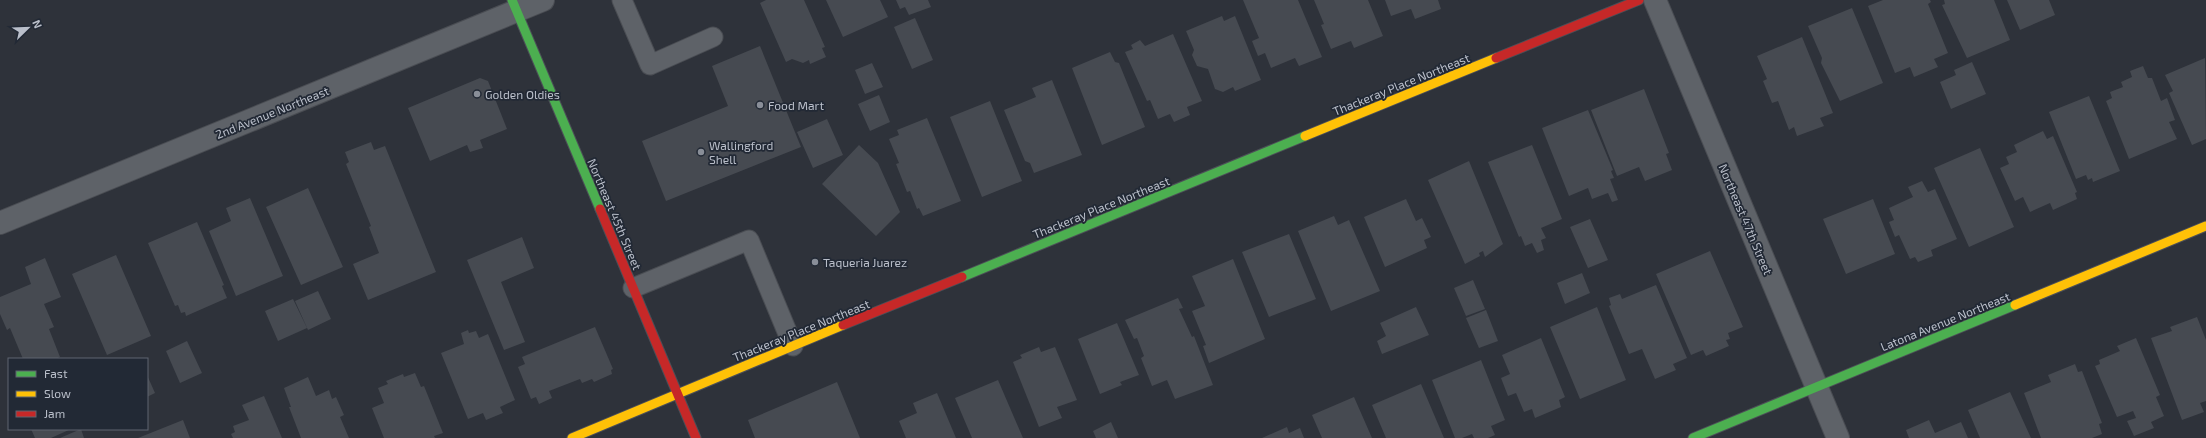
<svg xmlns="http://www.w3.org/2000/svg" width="2206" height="438" font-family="'Exo 2',sans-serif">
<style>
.building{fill:#464a51}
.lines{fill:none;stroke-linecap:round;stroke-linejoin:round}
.lane-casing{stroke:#4a4d53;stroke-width:21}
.street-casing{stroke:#4a4d53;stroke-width:24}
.fast-casing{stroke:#4c4f57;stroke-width:11}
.slow-casing{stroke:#4c4f57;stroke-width:11}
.jam-casing{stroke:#4c4f57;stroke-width:11}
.lane{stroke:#5e6268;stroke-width:19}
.street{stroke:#5e6268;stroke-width:22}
.fast{stroke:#4caf50;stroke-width:9}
.slow{stroke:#ffc107;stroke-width:9}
.jam{stroke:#c62828;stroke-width:9}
.poi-dot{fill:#898e98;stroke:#222935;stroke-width:1.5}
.labels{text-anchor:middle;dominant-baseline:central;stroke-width:3.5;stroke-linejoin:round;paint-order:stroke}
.street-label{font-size:12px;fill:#babfca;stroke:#222935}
.poi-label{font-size:12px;fill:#babfca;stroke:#222935;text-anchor:start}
</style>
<rect width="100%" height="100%" fill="#2e323a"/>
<path class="building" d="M 766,0 L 804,0 L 825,47 L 822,48 L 826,57 L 810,64 L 809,60 L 803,63 L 792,59 L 786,62 L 760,3 Z
M 826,0 L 880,0 L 888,17 L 843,37 Z
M 896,0 L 928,0 L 931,7 L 909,15 L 905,7 L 900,9 Z
M 1243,0 L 1298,0 L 1322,57 L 1299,66 L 1295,58 L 1271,68 L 1265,53 L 1258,56 L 1252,41 L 1259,38 Z
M 1314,0 L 1368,0 L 1383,36 L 1354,48 L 1351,41 L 1331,49 L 1321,25 L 1324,24 Z
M 1385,0 L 1438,0 L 1441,9 L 1415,19 L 1411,9 L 1391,16 Z
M 1883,0 L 1930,0 L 1931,2 L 1928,4 L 1948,53 L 1934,59 L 1938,67 L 1914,77 L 1910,67 L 1895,73 L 1868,6 Z
M 1944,0 L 1994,0 L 2010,40 L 1967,58 L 1942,5 L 1945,4 Z
M 2007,0 L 2049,0 L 2055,15 L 2020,30 Z
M 1852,8 L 1883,83 L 1840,101 L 1821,63 L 1822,58 L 1808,26 Z
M 1222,16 L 1224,21 L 1235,16 L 1261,80 L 1235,91 L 1233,87 L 1223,92 L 1215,89 L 1208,69 L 1197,66 L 1192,55 L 1194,50 L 1186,31 Z
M 915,18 L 933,60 L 912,69 L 894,27 Z
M 1173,34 L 1202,101 L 1187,107 L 1190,115 L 1174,122 L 1170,114 L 1158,119 L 1150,100 L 1147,101 L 1125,52 L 1133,49 L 1131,45 L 1140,40 L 1145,46 Z
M 1802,37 L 1833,113 L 1820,118 L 1824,126 L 1797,136 L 1794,127 L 1789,130 L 1778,101 L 1772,103 L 1763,81 L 1767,79 L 1757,56 Z
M 760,46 L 801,147 L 666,201 L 642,141 L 728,106 L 712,66 Z
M 1110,52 L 1115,62 L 1119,63 L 1145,127 L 1102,145 L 1072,68 Z
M 2205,58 L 2206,139 L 2192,145 L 2169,93 L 2173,91 L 2165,75 Z
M 1972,62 L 1986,94 L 1951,109 L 1940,82 L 1956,75 L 1954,70 Z
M 872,63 L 883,87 L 865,94 L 855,70 Z
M 2143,66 L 2148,78 L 2152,78 L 2161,101 L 2167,98 L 2175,120 L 2169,122 L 2177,139 L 2129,159 L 2106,101 L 2112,98 L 2110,92 L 2123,87 L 2121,82 L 2132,77 L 2130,71 Z
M 480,78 L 488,81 L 507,129 L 480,140 L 483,148 L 470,152 L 467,145 L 430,161 L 408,108 Z
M 1052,80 L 1082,155 L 1034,173 L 1030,163 L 1025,161 L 1004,110 L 1036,97 L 1032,88 Z
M 1644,89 L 1669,153 L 1666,154 L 1672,170 L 1645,181 L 1639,167 L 1617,176 L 1591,110 Z
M 879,95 L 890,122 L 870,131 L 858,104 Z
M 2089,96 L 2120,171 L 2093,182 L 2092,178 L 2088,180 L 2086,175 L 2076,179 L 2049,112 Z
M 990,101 L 1022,181 L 982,197 L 950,117 Z
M 1588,110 L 1613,170 L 1611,171 L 1614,178 L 1610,179 L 1618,200 L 1612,202 L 1608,193 L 1592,199 L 1588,188 L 1569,196 L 1542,128 Z
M 927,118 L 961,201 L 923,216 L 919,208 L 917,209 L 910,191 L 907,192 L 896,164 L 899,163 L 889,139 L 899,135 L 897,130 Z
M 827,119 L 843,155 L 813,168 L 797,132 Z
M 2043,131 L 2047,139 L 2053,136 L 2077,192 L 2075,193 L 2077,199 L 2053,210 L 2050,203 L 2030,212 L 2023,197 L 2015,201 L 2000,168 L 2009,164 L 2006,157 L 2017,152 L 2014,145 Z
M 371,142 L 374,150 L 385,146 L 436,272 L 368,300 L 353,264 L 379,253 L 369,227 L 371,226 L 346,164 L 349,162 L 345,152 Z
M 859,145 L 878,163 L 900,212 L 876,236 L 822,184 Z
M 1532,145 L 1562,219 L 1541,228 L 1546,238 L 1541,240 L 1544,250 L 1537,253 L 1532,243 L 1525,246 L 1521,236 L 1519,237 L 1488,162 Z
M 1980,148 L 2014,227 L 1969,247 L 1934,168 Z
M 1469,161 L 1503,244 L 1485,257 L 1483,251 L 1479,253 L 1480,256 L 1465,264 L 1428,180 Z
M 1922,181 L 1928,192 L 1935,189 L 1957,239 L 1931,250 L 1933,256 L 1918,262 L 1915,257 L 1910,259 L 1899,235 L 1895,237 L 1889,222 L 1894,220 L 1889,208 L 1913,197 L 1908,187 Z
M 308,188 L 343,267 L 301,285 L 266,207 Z
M 250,198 L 283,276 L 236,296 L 209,231 L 231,221 L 226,208 Z
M 1406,199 L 1416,221 L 1422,218 L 1431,237 L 1424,240 L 1427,248 L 1385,267 L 1364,217 Z
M 1873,199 L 1895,254 L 1846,274 L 1823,219 Z
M 1334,216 L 1338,225 L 1349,220 L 1380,291 L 1331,311 L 1298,231 Z
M 1590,219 L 1608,260 L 1588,268 L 1570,227 Z
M 197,222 L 224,285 L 222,286 L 227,298 L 186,316 L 185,312 L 181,313 L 178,305 L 175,306 L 148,243 Z
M 1289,234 L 1316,299 L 1269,317 L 1242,252 Z
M 522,237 L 534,268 L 501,282 L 525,342 L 504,350 L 467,260 Z
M 1710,251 L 1743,327 L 1728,333 L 1730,339 L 1726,340 L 1729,346 L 1706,356 L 1703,350 L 1691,355 L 1656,274 Z
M 116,255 L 151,336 L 107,355 L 72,274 Z
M 45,258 L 61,297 L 44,304 L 54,327 L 49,329 L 60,357 L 56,359 L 23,359 L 10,328 L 7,330 L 0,314 L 0,297 L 31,284 L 25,267 Z
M 1233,259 L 1265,339 L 1209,363 L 1203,346 L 1206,345 L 1192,311 L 1205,306 L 1192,276 Z
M 1582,273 L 1590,293 L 1565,304 L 1557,283 Z
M 1473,280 L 1485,309 L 1466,316 L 1454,288 Z
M 1656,285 L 1687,358 L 1673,364 L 1676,370 L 1655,379 L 1642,349 L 1629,354 L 1609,306 L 1611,305 L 1609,298 L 1620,294 L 1622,299 Z
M 318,291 L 331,319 L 308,330 L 295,301 Z
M 1178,298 L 1183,308 L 1179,309 L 1192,337 L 1194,336 L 1213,385 L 1175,399 L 1167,380 L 1152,386 L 1141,358 L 1144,356 L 1137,338 L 1134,339 L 1125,320 Z
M 293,299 L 307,328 L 278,341 L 265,311 Z
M 1416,307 L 1429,335 L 1382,354 L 1377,341 L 1386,336 L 1380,323 Z
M 1597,307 L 1626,380 L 1580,399 L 1550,327 Z
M 1486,310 L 1498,341 L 1479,348 L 1466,318 Z
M 2197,317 L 2206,340 L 2206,401 L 2200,403 L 2204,412 L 2182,420 L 2151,338 L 2172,331 L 2170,327 Z
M 1117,323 L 1139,375 L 1120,382 L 1122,385 L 1100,394 L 1078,339 Z
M 595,327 L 613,369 L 611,370 L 612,374 L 594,382 L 592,379 L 582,383 L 580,379 L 549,391 L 552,398 L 539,404 L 536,397 L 531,399 L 518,367 L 525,364 L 522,357 Z
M 468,330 L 469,333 L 476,331 L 479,338 L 488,334 L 515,400 L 500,407 L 503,413 L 486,420 L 483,413 L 468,419 L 441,353 L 464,344 L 461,333 Z
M 1541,338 L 1565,397 L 1559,400 L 1561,407 L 1535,418 L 1532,409 L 1524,412 L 1516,393 L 1508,396 L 1501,378 L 1510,374 L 1502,355 Z
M 2136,338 L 2160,395 L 2156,397 L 2164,416 L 2151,422 L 2154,428 L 2134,436 L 2127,421 L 2136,418 L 2133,411 L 2117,417 L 2095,366 L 2100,364 L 2099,360 L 2120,351 L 2117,346 Z
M 187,341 L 202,373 L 180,383 L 166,351 Z
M 1039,347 L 1041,352 L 1055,347 L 1077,400 L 1057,407 L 1062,418 L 1039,427 L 1013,362 L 1022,358 L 1020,355 Z
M 1481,360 L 1505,420 L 1491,426 L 1495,435 L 1488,438 L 1474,438 L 1472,434 L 1462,438 L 1455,438 L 1432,380 Z
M 2075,364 L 2078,372 L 2082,371 L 2102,423 L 2099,424 L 2102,434 L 2092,438 L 2041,438 L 2024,393 L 2051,382 L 2048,375 Z
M 415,373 L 421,387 L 424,386 L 443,433 L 434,436 L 435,438 L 384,438 L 372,408 L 384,403 L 378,388 L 388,384 L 386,381 L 403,374 L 404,377 Z
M 147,375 L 155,393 L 147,397 Z
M 308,377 L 316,396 L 329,390 L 332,399 L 336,397 L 344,415 L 340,417 L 349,438 L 301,438 L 289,407 L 291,407 L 284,388 Z
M 998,380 L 1023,438 L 972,438 L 955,398 Z
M 837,382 L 860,438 L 755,438 L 748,420 Z
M 1421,384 L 1444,438 L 1386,438 L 1372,405 Z
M 2010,392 L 2031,438 L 1980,438 L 1968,410 Z
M 937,393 L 956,438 L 906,438 L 899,421 L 917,413 L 913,403 Z
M 264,396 L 282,438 L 233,438 L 231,434 L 235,432 L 233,426 L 249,420 L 242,405 Z
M 1354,397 L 1372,438 L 1322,438 L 1312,415 Z
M 183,420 L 190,438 L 138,438 Z
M 1929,420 L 1935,433 L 1961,422 L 1968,438 L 1909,438 L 1906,430 Z
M 1111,422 L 1118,438 L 1096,438 L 1093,431 Z
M 1287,427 L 1289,433 L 1300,428 L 1304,438 L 1262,438 Z
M 31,429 L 71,429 L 51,438 L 35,438 Z
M 81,429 L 84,438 L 60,438 Z"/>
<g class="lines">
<defs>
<path id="lane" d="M 622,0 L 650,65 L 713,37
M 633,288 L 749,240 L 793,346"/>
<path id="street" d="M 1655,0 L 1838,438
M 0,223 L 543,0"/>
<path id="fast" d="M 512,0 L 600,209
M 962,277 L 1305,136
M 1693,438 L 2015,305"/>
<path id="slow" d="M 1305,136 L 1496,58
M 2015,305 L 2206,226
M 572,438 L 843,325"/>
<path id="jam" d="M 1496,58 L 1639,0
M 600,209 L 696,438
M 843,325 L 962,277"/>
</defs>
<use href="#lane" class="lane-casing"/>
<use href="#street" class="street-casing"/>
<use href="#fast" class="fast-casing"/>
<use href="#slow" class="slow-casing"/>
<use href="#jam" class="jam-casing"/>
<use href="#lane" class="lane"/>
<use href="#street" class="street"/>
<use href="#fast" class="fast"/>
<use href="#slow" class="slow"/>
<use href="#jam" class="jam"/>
</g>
<g class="poi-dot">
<circle cx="477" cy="94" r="4"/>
<circle cx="760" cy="105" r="4"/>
<circle cx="701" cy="152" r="4"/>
<circle cx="815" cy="262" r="4"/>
</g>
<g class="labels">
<g class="street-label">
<text transform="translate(1401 84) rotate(-22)">Thackeray Place Northeast</text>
<text transform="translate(272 112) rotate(-22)">2nd Avenue Northeast</text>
<text transform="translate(1101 207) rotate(-22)">Thackeray Place Northeast</text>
<text transform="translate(615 214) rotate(67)">Northeast 45th Street</text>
<text transform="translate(1746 219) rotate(67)">Northeast 47th Street</text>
<text transform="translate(1945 321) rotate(-22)">Latona Avenue Northeast</text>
<text transform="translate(801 330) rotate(-22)">Thackeray Place Northeast</text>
</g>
<g class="poi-label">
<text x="485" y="94">Golden Oldies</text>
<text x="768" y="105">Food Mart</text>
<text x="709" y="145">Wallingford<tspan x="709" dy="14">Shell</tspan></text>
<text x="823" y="262">Taqueria Juarez</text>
</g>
</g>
<rect x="8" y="358" width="140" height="72" fill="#222935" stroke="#5f6571"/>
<rect x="16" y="371" width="20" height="6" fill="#4caf50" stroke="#5f6571"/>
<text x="44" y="378" font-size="12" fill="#babfca">Fast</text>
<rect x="16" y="391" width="20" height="6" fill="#ffc107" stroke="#5f6571"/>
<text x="44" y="398" font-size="12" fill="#babfca">Slow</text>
<rect x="16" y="411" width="20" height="6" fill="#c62828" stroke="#5f6571"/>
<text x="44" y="418" font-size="12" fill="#babfca">Jam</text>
<g transform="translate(28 28) rotate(67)" stroke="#222935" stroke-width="3" paint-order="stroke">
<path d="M0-3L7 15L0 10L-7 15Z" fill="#babfca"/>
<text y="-6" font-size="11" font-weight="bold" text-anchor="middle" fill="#babfca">N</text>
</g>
</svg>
